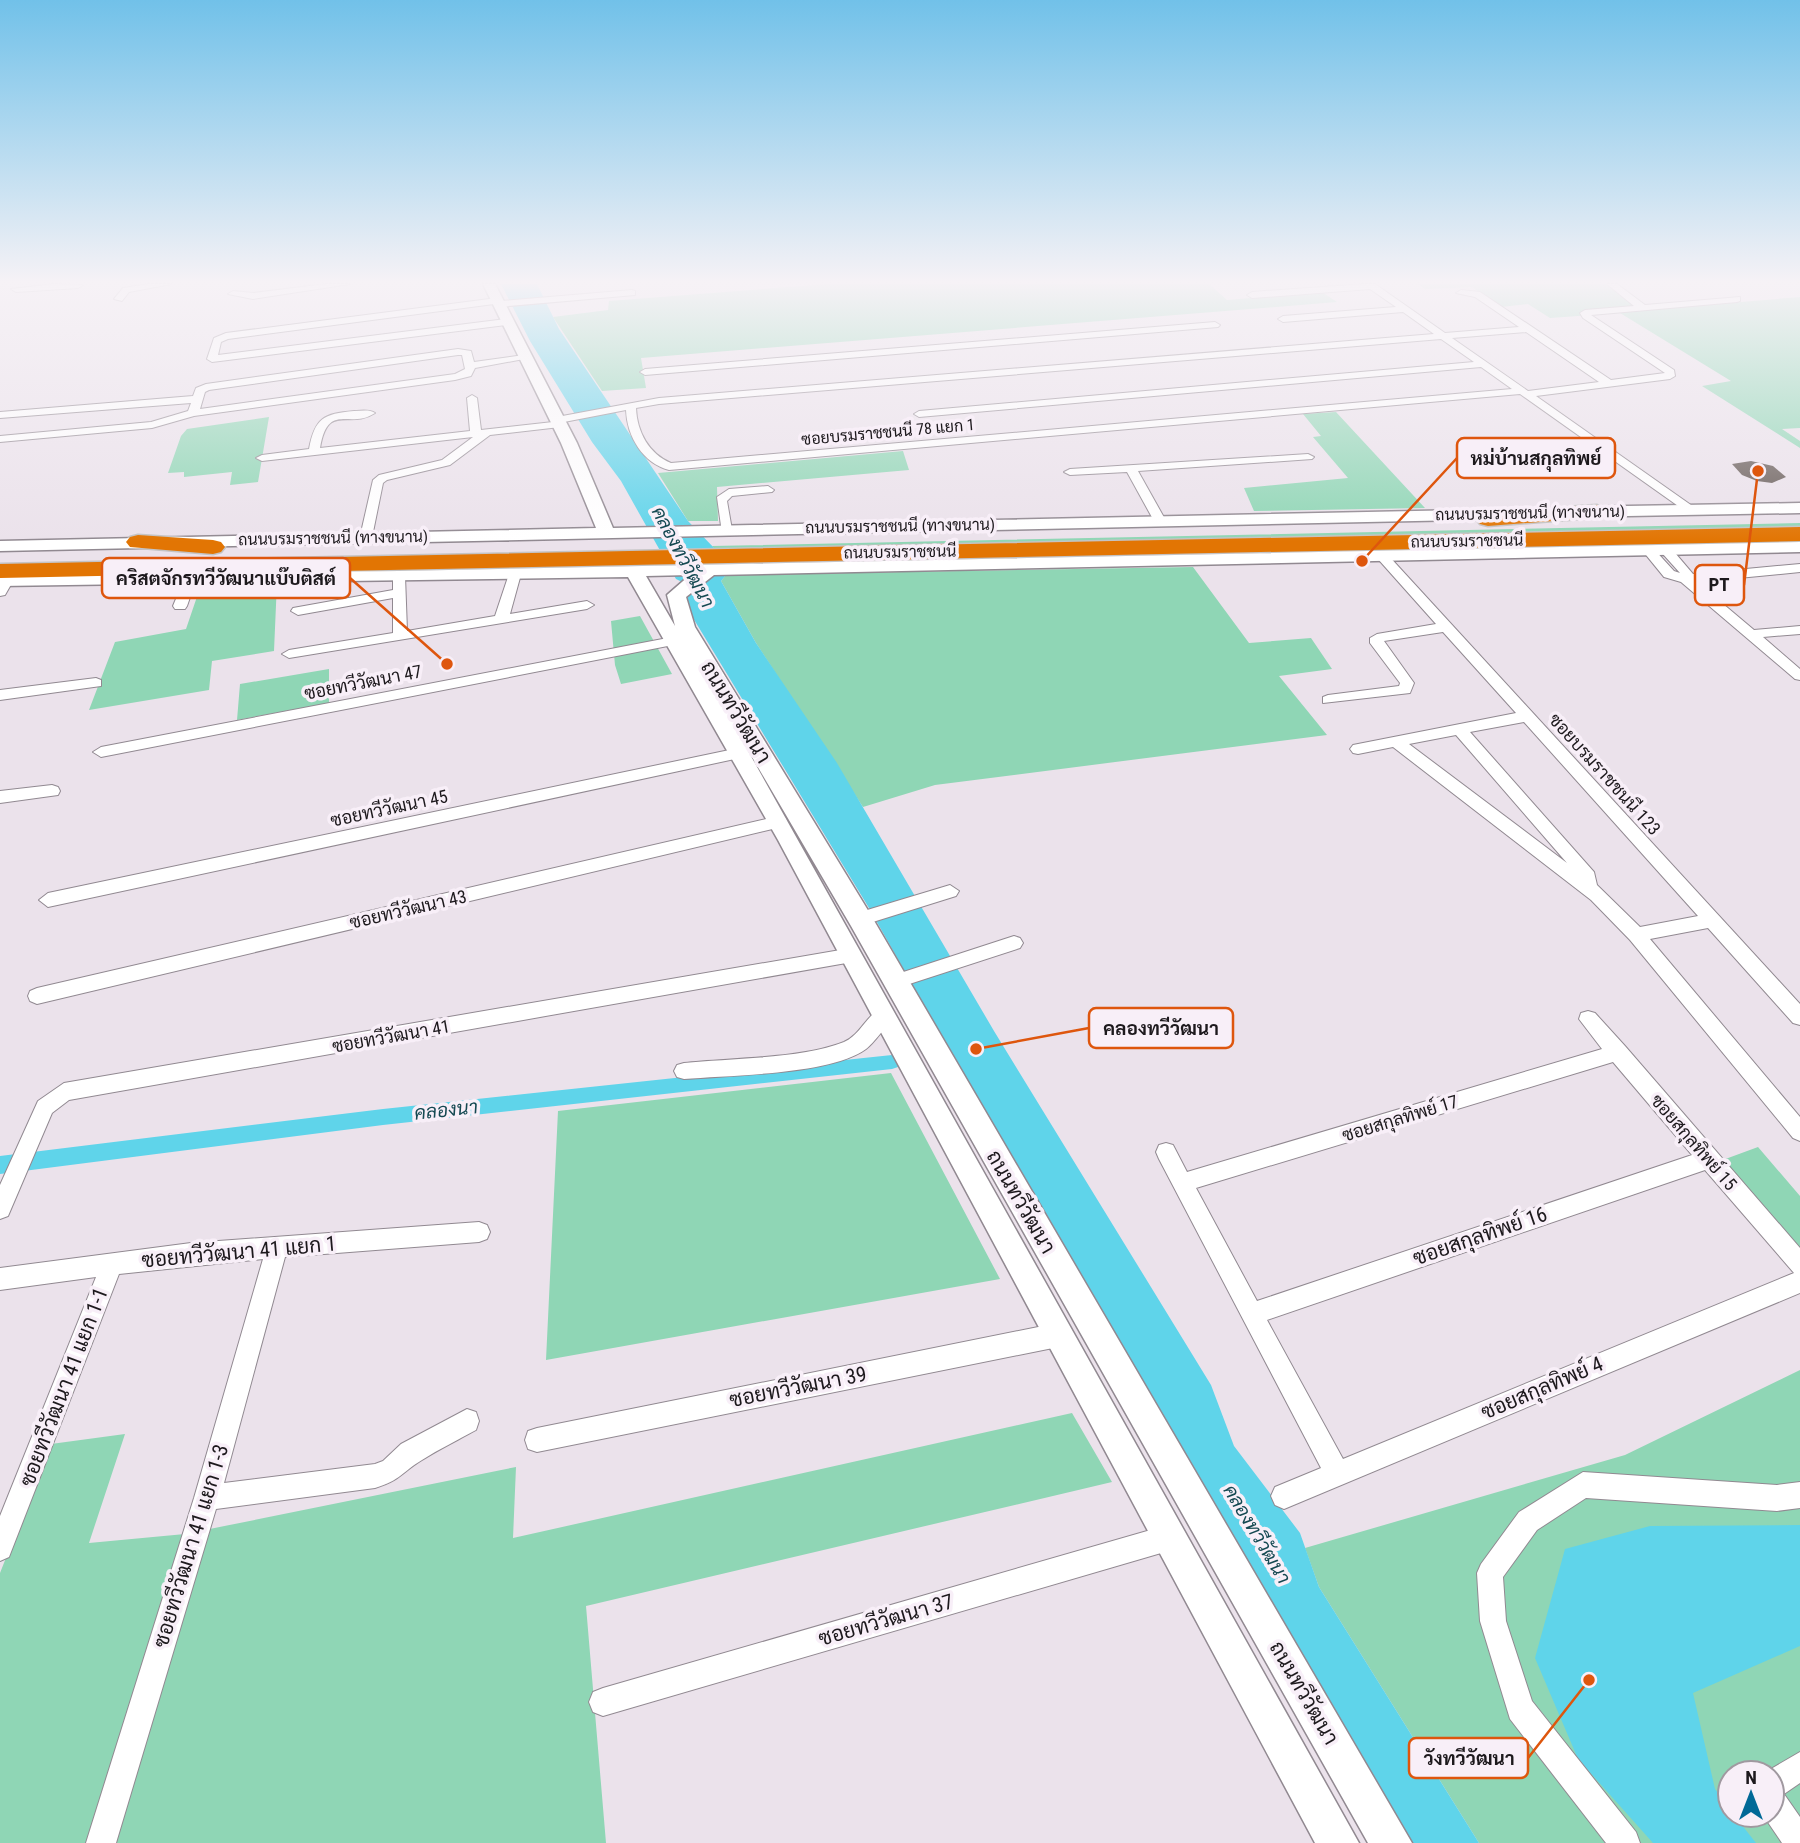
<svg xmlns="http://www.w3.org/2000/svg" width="1800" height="1843" font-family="'Roboto Condensed',Sarabun,sans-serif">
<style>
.green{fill:#8fd6b5;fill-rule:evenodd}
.water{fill:#5fd4ea}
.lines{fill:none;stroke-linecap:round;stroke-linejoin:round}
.canal{fill:#5fd4ea;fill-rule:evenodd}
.building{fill:#675c58}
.street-casing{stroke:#918991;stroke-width:2}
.secondary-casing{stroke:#918991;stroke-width:3}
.highway-casing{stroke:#c4c3c4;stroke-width:3}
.street{fill:#fff;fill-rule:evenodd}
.secondary{fill:#fff;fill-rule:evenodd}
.highway{fill:#e27503;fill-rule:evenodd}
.labels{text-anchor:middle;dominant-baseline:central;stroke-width:7;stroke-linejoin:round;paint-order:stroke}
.far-street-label{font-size:16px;fill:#1d191d;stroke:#f8eff8}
.street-label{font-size:18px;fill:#1d191d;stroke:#f8eff8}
.water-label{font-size:19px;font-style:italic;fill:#154952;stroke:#f8eff8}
.near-street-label{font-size:21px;fill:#1d191d;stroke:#f8eff8}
.leader{fill:none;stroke:#de560d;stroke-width:2.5}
.callout-dot{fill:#de560d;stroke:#f8eff8;stroke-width:2.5}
.callout{fill:#f8eff8;stroke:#de560d;stroke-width:2.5}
.callout-label{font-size:19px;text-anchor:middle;font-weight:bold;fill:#1d191d}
</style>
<rect width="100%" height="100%" fill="#ebe2eb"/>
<path class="green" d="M 828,284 L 1209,284 L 1227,300 L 1322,292 L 1337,302 L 641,358 L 646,388 L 602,391 L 553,317 L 608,310 L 609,301 Z
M 1418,284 L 1609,284 L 1646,310 L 1800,297 L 1800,428 L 1782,429 L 1800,441 L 1800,448 L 1702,386 L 1731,381 L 1620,313 L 1550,318 L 1528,304 L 1501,307 L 1472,287 L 1425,289 Z
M 1336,412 L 1425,508 L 1254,511 L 1244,488 L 1348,478 L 1313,437 L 1321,436 L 1303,414 Z
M 269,417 L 258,482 L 230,485 L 232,472 L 184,477 L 184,472 L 168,473 L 181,436 L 187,429 Z
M 903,451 L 909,470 L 717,487 L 718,521 L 688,521 L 658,473 Z
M 1800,523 L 1800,530 L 717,551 L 712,546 Z
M 1193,567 L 1249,643 L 1311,638 L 1332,669 L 1279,676 L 1327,735 L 935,785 L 863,807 L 756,643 L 721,581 L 726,575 Z
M 202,582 L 277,582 L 274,651 L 212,661 L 209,690 L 89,710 L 115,642 L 186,629 Z
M 640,616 L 672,674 L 621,684 L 615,665 L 611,621 Z
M 329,669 L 329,703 L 237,720 L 240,684 Z
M 891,1073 L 1000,1279 L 546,1360 L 558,1111 Z
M 1758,1147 L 1800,1196 L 1800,1255 L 1720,1161 Z
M 1800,1370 L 1800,1843 L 1479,1843 L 1319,1587 L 1305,1548 L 1625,1455 ZM 1730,1773 L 1772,1773 L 1772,1815 L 1730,1815 Z
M 1072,1413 L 1112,1482 L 586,1606 L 606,1843 L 0,1843 L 0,1573 L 51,1444 L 125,1434 L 89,1543 L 185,1534 L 516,1467 L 513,1538 Z"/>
<path class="water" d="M 501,284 L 537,284 L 559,329 L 688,521 L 717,551 L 726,575 L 721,581 L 756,643 L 837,763 L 994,1031 L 1211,1385 L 1234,1446 L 1300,1533 L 1319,1587 L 1479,1843 L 1407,1843 L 1037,1206 L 869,908 L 690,613 L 686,601 L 692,587 L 676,579 L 621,481 L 592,442 L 530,341 Z
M 1800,1525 L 1800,1646 L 1693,1693 L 1715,1789 L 1730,1809 L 1730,1815 L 1734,1815 L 1756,1843 L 1653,1843 L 1578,1759 L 1535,1658 L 1565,1549 L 1650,1526 Z"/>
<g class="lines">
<path class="canal" d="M 892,1055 L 898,1057 L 901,1062 L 898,1067 L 892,1069 L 383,1125 L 0,1174 L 0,1156 L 383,1109 Z"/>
</g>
<path class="building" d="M 1751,461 L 1773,466 L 1786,477 L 1772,483 L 1757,481 L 1742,475 L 1732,464 Z"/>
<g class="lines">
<defs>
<path id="street" d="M 54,284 L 83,285 L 78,288 L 16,292 L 11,289 Z
M 149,284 L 171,284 L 129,292 L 122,301 L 114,299 L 123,288 Z
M 326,284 L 350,284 L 253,299 L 228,294 L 233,291 L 253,293 Z
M 1365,284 L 1375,284 L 1445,333 L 1519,327 L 1475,297 L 1456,293 L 1461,290 L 1480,292 L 1611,380 L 1665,373 L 1583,318 L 1580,313 L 1585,310 L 1634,306 L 1607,284 L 1617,284 L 1645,305 L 1740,297 L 1740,301 L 1737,302 L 1591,315 L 1674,370 L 1675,376 L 1670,379 L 1536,396 L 1698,510 L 1688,513 L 1520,394 L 669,470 C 643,463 627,437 626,410 L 564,422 L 564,426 L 560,427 L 490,435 L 450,465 L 387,480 L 383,483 L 372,537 L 366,541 L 360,537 L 373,480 L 379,475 L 442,460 L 473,437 L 262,461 L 256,458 L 262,455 L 309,449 C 315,418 323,414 354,411 C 362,411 369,409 375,413 C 350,430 328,401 320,448 L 470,431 L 467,398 L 472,395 L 477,398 L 481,430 L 553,422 L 553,418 L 557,417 L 659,398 L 1434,334 L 1403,312 L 1283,322 L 1278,319 L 1283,316 L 1396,307 L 1370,289 L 1252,298 L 1247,295 L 1252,292 ZM 1526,332 L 1599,382 L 1528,391 L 1452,338 ZM 1441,339 L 1474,362 L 919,411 L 914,414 L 919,417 L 1481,367 L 1512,389 L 671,463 C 649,454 637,432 636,408 L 659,404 Z
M 632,290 L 635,291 L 635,295 L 498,307 L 494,304 L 228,339 L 221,342 L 218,355 L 506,319 L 511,322 L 506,325 L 212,362 L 207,359 L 214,338 L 226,333 L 497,298 L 502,301 Z
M 1215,322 L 1220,325 L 1218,327 L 645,375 L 640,372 L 645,369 Z
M 458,349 L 471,351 L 474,362 L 524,355 L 529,358 L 475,368 L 471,376 L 455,380 L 194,416 L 152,428 L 0,442 L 0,436 L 151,422 L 188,411 L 191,403 L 0,418 L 0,412 L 193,396 L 196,388 L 206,384 ZM 458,355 L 462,355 L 465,369 L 455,374 L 200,409 L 205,392 L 209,390 Z
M 1308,454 L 1314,457 L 1312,459 L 1138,471 L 1166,521 L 1160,525 L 1154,521 L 1127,472 L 1070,475 L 1064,472 L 1070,469 Z
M 768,486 L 774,490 L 772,492 L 732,496 L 727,501 L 732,530 L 722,533 L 717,497 L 729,489 Z
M 1648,546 L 1652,547 L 1674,571 L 1680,573 L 1662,553 L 1662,547 L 1670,547 L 1693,574 L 1800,564 L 1800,572 L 1697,582 L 1754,630 L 1800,626 L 1800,634 L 1763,637 L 1800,669 L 1800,680 L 1795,679 L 1681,582 L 1664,577 L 1642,550 Z
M 1382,552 L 1386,553 L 1800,1004 L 1800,1025 L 1793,1023 L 1708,928 L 1650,939 L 1800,1117 L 1800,1141 L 1793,1138 L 1630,940 L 1591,900 L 1393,747 L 1358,754 L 1353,753 L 1350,749 L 1353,745 L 1358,744 L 1516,713 L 1443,632 L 1384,641 L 1414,683 L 1410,693 L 1323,703 L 1323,697 L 1328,695 L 1399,686 L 1400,683 L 1370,643 L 1370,638 L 1377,634 L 1436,624 L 1378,559 L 1376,556 ZM 1524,722 L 1698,916 L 1640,927 L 1597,885 L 1594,872 L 1470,732 ZM 1456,735 L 1567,863 L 1409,744 Z
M 515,570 L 521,574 L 510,614 L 587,601 L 594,605 L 587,609 L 289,658 L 282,654 L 289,650 L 393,633 L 393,598 L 298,615 L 291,611 L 293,608 L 393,590 L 393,576 L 399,572 L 405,576 L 407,631 L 495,616 L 509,574 Z
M 191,573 L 197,577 L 187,606 L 185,609 L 175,609 L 173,606 L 185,577 Z
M 7,577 L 13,581 L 5,595 L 0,596 L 0,582 Z
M 673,637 L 678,638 L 678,644 L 101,757 L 93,752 L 101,747 Z
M 96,678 L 101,680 L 101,686 L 0,700 L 0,690 Z
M 739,748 L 744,749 L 747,753 L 744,757 L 48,907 L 39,900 L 48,893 Z
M 52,785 L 58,787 L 60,791 L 58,795 L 0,803 L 0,791 Z
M 779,816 L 785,818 L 787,822 L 785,826 L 37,1004 L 30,1001 L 28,996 L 30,991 L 37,988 Z
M 950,885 L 959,891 L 956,896 L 860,926 L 854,924 L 851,919 L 854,914 Z
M 1014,936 L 1020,938 L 1023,943 L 1020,948 L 894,989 L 888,987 L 885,982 L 888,977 Z
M 852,948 L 858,950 L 861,955 L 858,960 L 852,962 L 69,1100 L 52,1113 L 8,1216 L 0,1219 L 0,1185 L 38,1101 L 64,1083 Z
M 884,1007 L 891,1009 L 893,1015 C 890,1022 873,1044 866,1049 C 831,1075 729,1075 684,1079 L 677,1077 L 674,1071 L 677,1065 L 684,1063 C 730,1058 802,1059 844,1042 C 862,1034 866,1014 884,1007 Z
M 1588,1011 L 1595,1013 L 1625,1046 L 1800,1248 L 1800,1293 L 1284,1509 L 1275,1505 L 1271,1496 L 1275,1487 L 1321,1468 L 1159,1159 L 1156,1152 L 1159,1145 L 1166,1143 L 1173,1145 L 1187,1172 L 1602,1049 L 1579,1019 L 1581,1013 ZM 1613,1062 L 1692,1155 L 1257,1301 L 1196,1188 ZM 1705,1170 L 1794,1273 L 1343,1459 L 1267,1320 Z
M 479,1222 L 487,1225 L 490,1232 L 487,1239 L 479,1242 L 285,1257 L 224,1483 L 375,1464 L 383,1461 L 401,1444 L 467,1409 L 476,1412 L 479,1421 L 476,1430 C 458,1440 439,1449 422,1460 C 402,1472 401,1480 375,1488 L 216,1509 L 116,1843 L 86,1843 L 194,1498 L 263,1259 L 119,1274 L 9,1557 L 0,1561 L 0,1516 L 96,1277 L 0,1290 L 0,1268 L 191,1243 Z
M 1058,1323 L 1066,1327 L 1070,1335 L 1066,1343 L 1058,1347 L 537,1452 L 528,1449 L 525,1440 L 528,1431 L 537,1428 Z
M 1583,1472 L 1777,1485 L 1800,1482 L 1800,1508 L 1777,1511 L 1586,1498 L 1537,1530 L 1503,1577 L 1506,1621 L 1532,1701 L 1636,1832 L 1640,1843 L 1606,1843 L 1510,1719 L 1480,1621 L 1477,1573 L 1481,1564 L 1519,1512 Z
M 1168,1525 L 1177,1529 L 1181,1538 L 1177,1547 L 1168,1551 L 603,1716 L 593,1712 L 589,1702 L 593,1692 L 603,1688 Z
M 1800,1752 L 1800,1783 L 1784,1794 L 1800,1817 L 1800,1843 L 1782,1843 L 1763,1815 L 1772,1815 L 1772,1773 L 1764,1773 Z"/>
<path id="secondary" d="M 483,284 L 495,284 L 577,443 L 613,528 L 1512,509 L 1520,514 L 1512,519 L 0,551 L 0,541 L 596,528 L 561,443 Z
M 1800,503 L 1800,513 L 1573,517 L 1565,512 L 1573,507 Z
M 1800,542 L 1800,552 L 714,575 L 686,597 L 695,627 L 869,912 L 1412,1843 L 1368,1843 L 851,926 L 738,733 L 1359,1843 L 1315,1843 L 778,840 L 628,577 L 0,586 L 0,576 L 399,571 ZM 690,575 L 667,595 L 675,626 L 646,576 Z"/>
<path id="highway" d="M 1597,505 L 1608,512 L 1605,517 L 1488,526 L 1480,524 L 1476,519 L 1480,514 L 1488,512 Z
M 1800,527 L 1800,541 L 0,578 L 0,564 Z
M 138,535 L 213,540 L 221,542 L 225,547 L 221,552 L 213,554 L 130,547 L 126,542 L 130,537 Z"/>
</defs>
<use href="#street" class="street-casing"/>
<use href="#secondary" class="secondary-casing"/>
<use href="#highway" class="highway-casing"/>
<use href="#street" class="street"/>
<use href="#secondary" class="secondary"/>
<use href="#highway" class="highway"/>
</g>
<linearGradient id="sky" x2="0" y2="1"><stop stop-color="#71c1e9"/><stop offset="0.52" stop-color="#f6f2f6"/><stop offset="1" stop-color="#f6f2f6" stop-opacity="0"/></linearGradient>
<rect width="1800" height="542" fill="url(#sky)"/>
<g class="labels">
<g class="far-street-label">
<text transform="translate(888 432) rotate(-5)">ซอยบรมราชชนนี 78 แยก 1</text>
<text transform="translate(1530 513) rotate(-1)">ถนนบรมราชชนนี (ทางขนาน)</text>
<text transform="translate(900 526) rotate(-1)">ถนนบรมราชชนนี (ทางขนาน)</text>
<text transform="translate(333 538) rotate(-1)">ถนนบรมราชชนนี (ทางขนาน)</text>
<text transform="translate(1467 541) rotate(-1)">ถนนบรมราชชนนี</text>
<text transform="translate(900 552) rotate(-1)">ถนนบรมราชชนนี</text>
</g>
<g class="street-label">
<text transform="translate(363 682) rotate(-11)">ซอยทวีวัฒนา 47</text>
<text transform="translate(1605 774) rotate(48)">ซอยบรมราชชนนี 123</text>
<text transform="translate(389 808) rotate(-12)">ซอยทวีวัฒนา 45</text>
<text transform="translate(408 909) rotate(-13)">ซอยทวีวัฒนา 43</text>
<text transform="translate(391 1036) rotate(-10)">ซอยทวีวัฒนา 41</text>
<text transform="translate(1400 1118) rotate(-17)">ซอยสกุลทิพย์ 17</text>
<text transform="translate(1694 1142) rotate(49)">ซอยสกุลทิพย์ 15</text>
</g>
<g class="water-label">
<text transform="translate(683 557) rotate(62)">คลองทวีวัฒนา</text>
<text transform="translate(446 1110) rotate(-6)">คลองนา</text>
<text transform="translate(1257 1534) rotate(59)">คลองทวีวัฒนา</text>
</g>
<g class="near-street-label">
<text transform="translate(736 712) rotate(59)">ถนนทวีวัฒนา</text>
<text transform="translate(1021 1202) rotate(60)">ถนนทวีวัฒนา</text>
<text transform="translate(1480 1236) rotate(-19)">ซอยสกุลทิพย์ 16</text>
<text transform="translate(239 1252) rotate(-5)">ซอยทวีวัฒนา 41 แยก 1</text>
<text transform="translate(64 1387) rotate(-69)">ซอยทวีวัฒนา 41 แยก 1-1</text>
<text transform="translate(798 1387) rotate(-11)">ซอยทวีวัฒนา 39</text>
<text transform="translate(1542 1388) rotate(-23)">ซอยสกุลทิพย์ 4</text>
<text transform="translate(191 1546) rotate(-73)">ซอยทวีวัฒนา 41 แยก 1-3</text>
<text transform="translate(886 1620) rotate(-16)">ซอยทวีวัฒนา 37</text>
<text transform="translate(1304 1693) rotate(60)">ถนนทวีวัฒนา</text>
</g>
</g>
<path class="leader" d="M1362 561L1457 458M447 664L350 578M1758 471L1744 585M976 1049L1089 1028M1589 1680L1528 1758"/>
<g class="callout-dot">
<circle cx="1362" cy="561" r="7"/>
<circle cx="447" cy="664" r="7"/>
<circle cx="1758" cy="471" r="7"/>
<circle cx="976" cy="1049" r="7"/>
<circle cx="1589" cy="1680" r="7"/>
</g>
<g class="callout">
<rect x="1457" y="438" width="158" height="40" rx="7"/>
<rect x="102" y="558" width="248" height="40" rx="7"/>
<rect x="1695" y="565" width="49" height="40" rx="7"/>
<rect x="1089" y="1008" width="144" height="40" rx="7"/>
<rect x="1409" y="1738" width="119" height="40" rx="7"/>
</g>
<g class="callout-label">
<text x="1536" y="465">หม่บ้านสกุลทิพย์</text>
<text x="226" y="585">คริสตจักรทวีวัฒนาแบ๊บติสต์</text>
<text x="1719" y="591">PT</text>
<text x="1161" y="1035">คลองทวีวัฒนา</text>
<text x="1469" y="1765">วังทวีวัฒนา</text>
</g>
<g transform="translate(1751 1794)"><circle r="33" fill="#f8eff8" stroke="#a099a0" stroke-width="2"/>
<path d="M0-5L12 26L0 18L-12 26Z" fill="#016997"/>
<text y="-10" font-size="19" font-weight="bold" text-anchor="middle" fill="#1d191d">N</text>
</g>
</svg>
